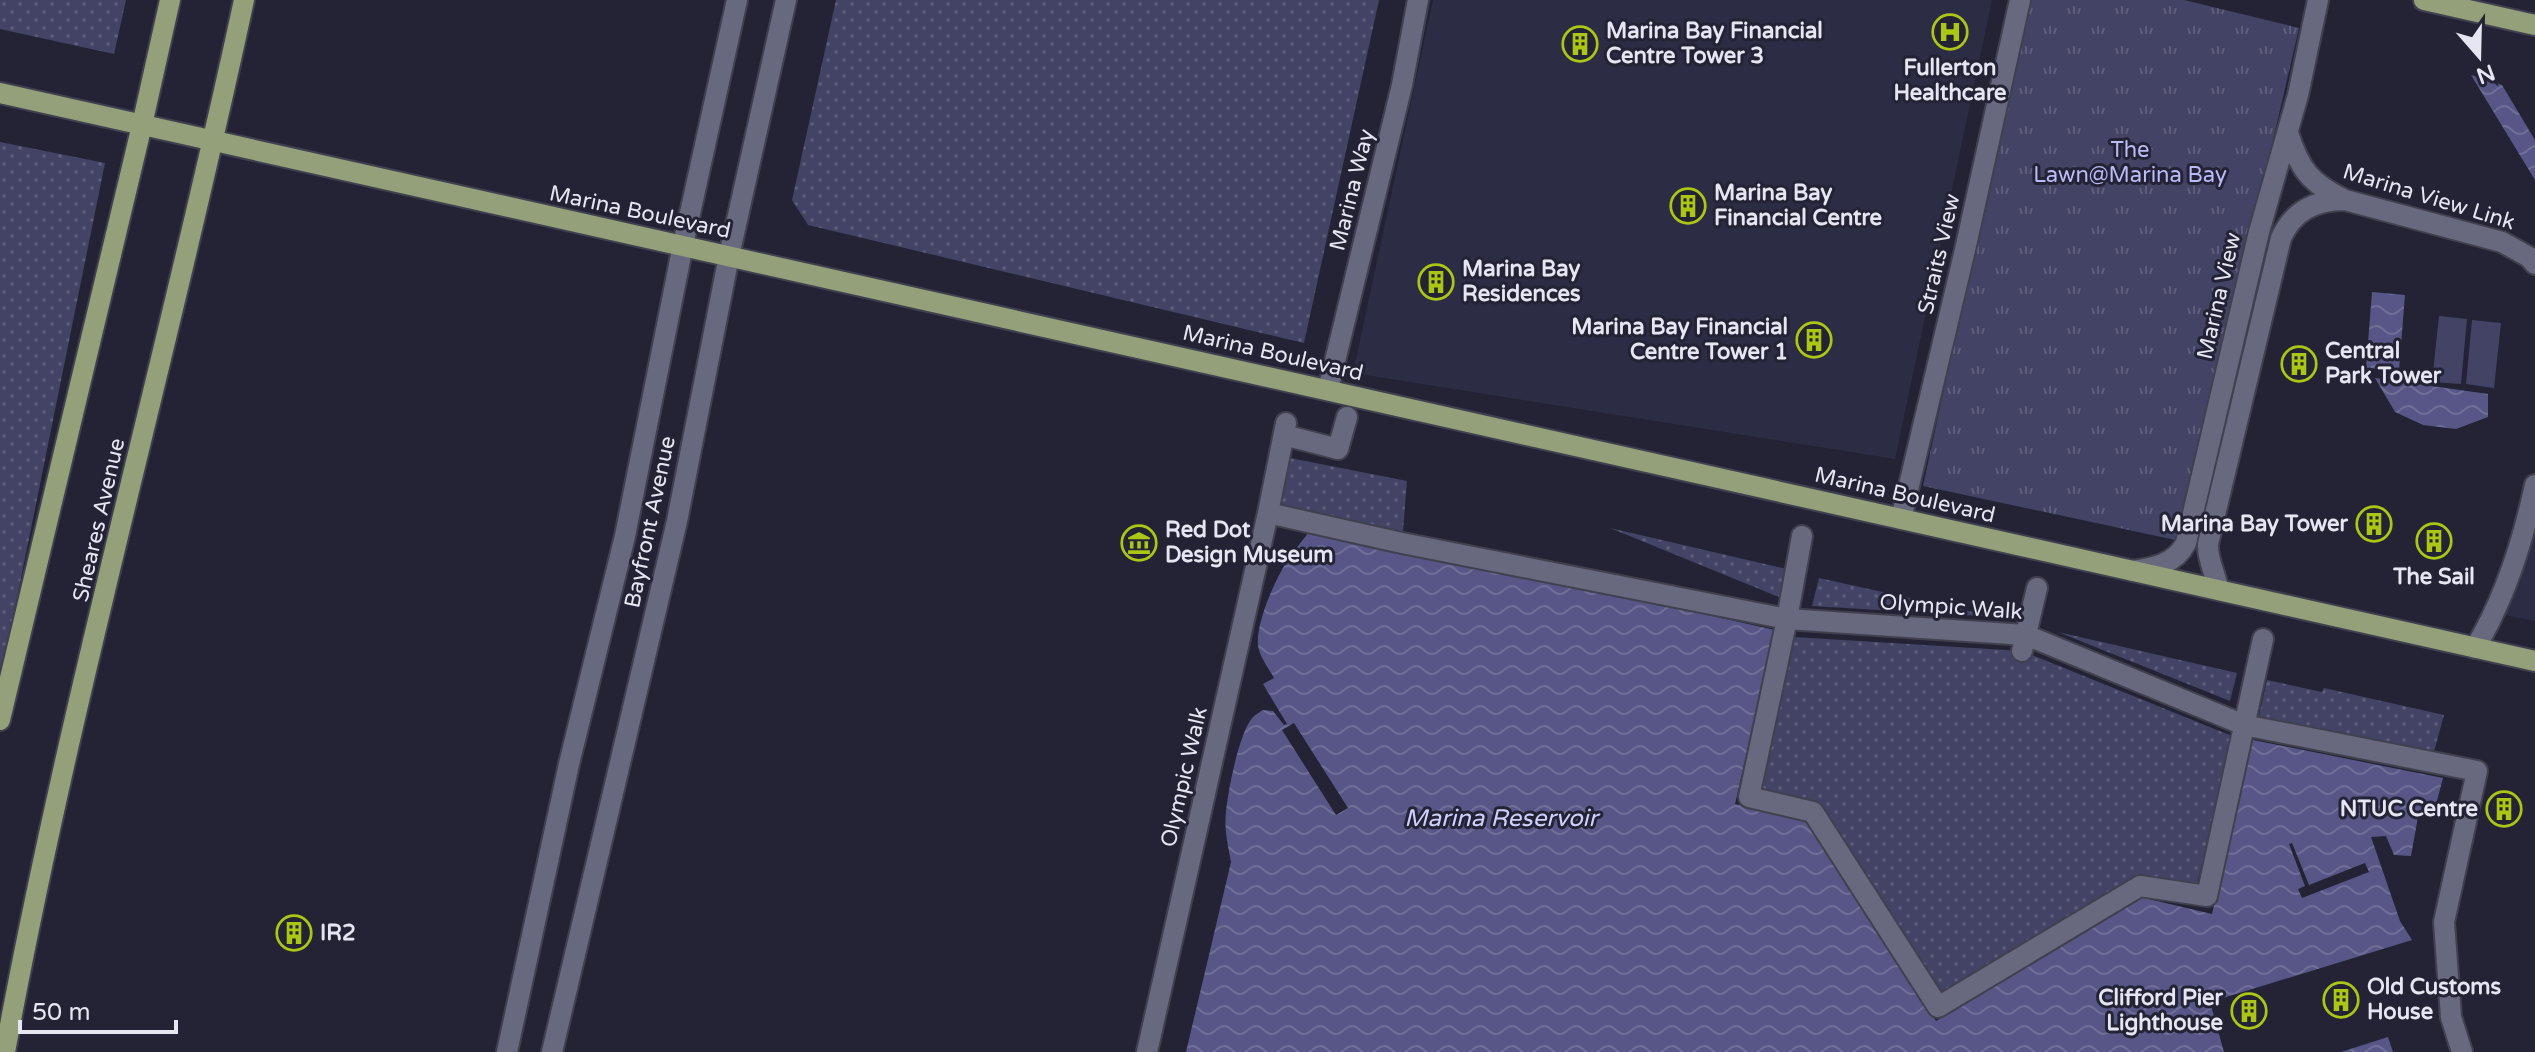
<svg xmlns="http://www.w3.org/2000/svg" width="2535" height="1052" font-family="'Varela Round',sans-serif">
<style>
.built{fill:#2c2c44}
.grass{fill:url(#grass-dots)}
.park{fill:url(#park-tufts)}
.pitch{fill:#434365}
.water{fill:url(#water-waves)}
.pier{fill:#232335}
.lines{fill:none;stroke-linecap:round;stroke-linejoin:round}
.street-casing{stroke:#41404f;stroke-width:24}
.secondary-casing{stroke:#41404f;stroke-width:24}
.primary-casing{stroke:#41404f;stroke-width:24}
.street{stroke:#68697e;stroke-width:20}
.secondary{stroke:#68697e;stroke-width:20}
.primary{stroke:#94a079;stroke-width:20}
.labels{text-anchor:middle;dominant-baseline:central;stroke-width:6;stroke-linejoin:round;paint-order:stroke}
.poi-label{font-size:22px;font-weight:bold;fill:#e5e6f2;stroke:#232335;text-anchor:start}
.park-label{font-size:22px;fill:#babbf8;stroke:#232335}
.street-label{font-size:22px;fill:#e5e6f2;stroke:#232335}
.water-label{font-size:24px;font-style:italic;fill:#cfd0fe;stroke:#232335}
</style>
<defs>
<pattern id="grass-dots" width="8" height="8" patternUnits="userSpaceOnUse" patternTransform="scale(2)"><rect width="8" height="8" fill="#434365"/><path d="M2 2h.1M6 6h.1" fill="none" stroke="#5e5e7c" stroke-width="1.8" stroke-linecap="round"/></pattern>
<pattern id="park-tufts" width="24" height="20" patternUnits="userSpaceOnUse" patternTransform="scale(2)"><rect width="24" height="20" fill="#434365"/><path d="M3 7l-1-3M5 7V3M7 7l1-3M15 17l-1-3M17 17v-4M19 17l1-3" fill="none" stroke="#5e5e7c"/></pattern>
<pattern id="water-waves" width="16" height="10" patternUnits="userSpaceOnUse" patternTransform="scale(2)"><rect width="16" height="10" fill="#575686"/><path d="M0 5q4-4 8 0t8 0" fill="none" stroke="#6f6e98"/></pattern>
</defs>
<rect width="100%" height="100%" fill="#232335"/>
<path class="built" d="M 1433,0 L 1992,0 L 1895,459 L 1353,373 Z
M 2535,509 L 2535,621 L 2504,615 Z"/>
<path class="grass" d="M 0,0 L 126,0 L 114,54 L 0,29 Z
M 836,0 L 1379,0 L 1304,343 L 808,225 L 792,200 Z
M 0,142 L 105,163 L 0,682 Z
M 1290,458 L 1407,481 L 1402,543 L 1268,513 Z
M 1610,528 L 1787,569 L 1781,598 Z
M 1819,578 L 1996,617 L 1812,606 Z
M 2058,632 L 2237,673 L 2230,701 Z
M 1794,637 L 2022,651 L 2232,736 L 2196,889 L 2137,875 L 1941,994 L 1819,802 L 1760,789 Z
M 2267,680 L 2322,692 L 2324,688 L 2444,715 L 2433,755 L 2258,720 Z"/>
<path class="park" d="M 2028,0 L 2184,0 L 2299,28 L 2180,541 L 1923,486 Z"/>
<path class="pitch" d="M 2439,316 L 2467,319 L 2461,384 L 2432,382 Z
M 2472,320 L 2501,323 L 2494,388 L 2466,384 Z"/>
<path class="water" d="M 2471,75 L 2502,85 L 2535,140 L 2535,180 Z
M 2372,292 L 2405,295 L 2399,370 L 2366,368 Z
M 2375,378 L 2488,394 L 2488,417 L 2456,429 L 2423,425 L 2395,412 Z
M 1313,527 L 1775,630 L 1735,804 L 1806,820 L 1936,1021 L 2140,897 L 2212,914 L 2253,740 L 2443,778 L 2435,808 L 2425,810 L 2418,817 L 2411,856 L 2394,855 L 2386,836 L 2371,837 L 2400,921 L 2412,940 L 2210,1002 L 2224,1052 L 1186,1052 L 1231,862 C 1228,846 1224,829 1226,812 C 1228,791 1239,732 1253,717 C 1255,715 1261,711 1263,710 L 1273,711 L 1284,725 L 1287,724 L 1263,684 L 1274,678 C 1269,669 1262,660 1259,650 C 1252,630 1277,574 1290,557 C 1297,547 1305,537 1313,527 Z
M 2388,1037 L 2393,1052 L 2341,1052 Z"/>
<path class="pier" d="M 1294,723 L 1348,808 L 1336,815 L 1282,730 Z
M 2292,843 L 2309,885 L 2365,863 L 2369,872 L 2302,898 L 2298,889 L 2305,886 L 2289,844 Z"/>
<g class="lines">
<defs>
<path id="street" d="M 2288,133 C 2300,170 2310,183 2345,200 L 2502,242 L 2529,257 L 2535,264
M 1284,435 L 1338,449 L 1347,417
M 1268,513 L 1286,423
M 1802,536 L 1787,619 L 1749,797 L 1813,812 L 1938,1007 L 2140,886 L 2207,896 L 2263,639
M 2218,589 C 2216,574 2207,560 2208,544 L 2281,238 C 2293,211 2315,200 2345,200
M 2475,648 C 2505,599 2523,541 2535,485
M 2022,651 L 2037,588
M 1147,1052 L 1268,513 L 1402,543 L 1787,619 L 2026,635 L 2244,725 L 2477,771 L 2444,922 L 2451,1017 L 2462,1052"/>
<path id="secondary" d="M 1328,390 L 1402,85 L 1418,0
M 1901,519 L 1965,250 L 2020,0
M 2133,571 C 2154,568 2175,564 2186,543 L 2259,232 L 2298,95 L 2318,0
M 507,1052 L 569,764 L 625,536 L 683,245 L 737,0
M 552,1052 L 677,521 L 729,256 L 786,0"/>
<path id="primary" d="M 2424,0 L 2535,25
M 0,93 L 2535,661
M 0,720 L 142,125 L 170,0
M 5,1052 C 70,698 169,351 244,0"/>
</defs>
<use href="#street" class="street-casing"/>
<use href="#secondary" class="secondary-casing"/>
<use href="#primary" class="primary-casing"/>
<use href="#street" class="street"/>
<use href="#secondary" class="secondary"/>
<use href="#primary" class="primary"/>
</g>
<defs>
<symbol id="hospital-ring" viewBox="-11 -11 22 22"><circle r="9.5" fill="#232335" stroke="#abc614" stroke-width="1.5"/><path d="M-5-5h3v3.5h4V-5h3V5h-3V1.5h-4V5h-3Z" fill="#abc614"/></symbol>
<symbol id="building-ring" viewBox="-11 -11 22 22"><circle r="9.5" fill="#232335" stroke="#abc614" stroke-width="1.5"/><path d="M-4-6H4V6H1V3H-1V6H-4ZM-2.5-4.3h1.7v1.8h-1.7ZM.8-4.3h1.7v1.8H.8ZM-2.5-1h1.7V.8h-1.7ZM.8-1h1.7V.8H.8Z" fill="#abc614"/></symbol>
<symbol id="museum-ring" viewBox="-11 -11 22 22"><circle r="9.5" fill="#232335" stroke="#abc614" stroke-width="1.5"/><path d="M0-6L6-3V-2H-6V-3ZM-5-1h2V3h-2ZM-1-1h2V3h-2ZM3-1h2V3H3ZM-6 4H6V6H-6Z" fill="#abc614"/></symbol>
</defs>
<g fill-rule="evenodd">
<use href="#hospital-ring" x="1930" y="12" width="40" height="40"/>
<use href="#building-ring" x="1560" y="24" width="40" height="40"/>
<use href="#building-ring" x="1668" y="186" width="40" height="40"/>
<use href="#building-ring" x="1416" y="262" width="40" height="40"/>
<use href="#building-ring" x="1794" y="320" width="40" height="40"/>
<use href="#building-ring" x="2279" y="344" width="40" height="40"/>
<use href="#building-ring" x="2354" y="504" width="40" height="40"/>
<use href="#building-ring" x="2414" y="521" width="40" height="40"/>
<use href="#museum-ring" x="1119" y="523" width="40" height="40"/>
<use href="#building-ring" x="2484" y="789" width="40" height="40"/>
<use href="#building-ring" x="274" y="913" width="40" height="40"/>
<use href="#building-ring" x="2321" y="980" width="40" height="40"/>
<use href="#building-ring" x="2229" y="991" width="40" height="40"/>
</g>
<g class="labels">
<g class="poi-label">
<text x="1606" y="31">Marina Bay Financial<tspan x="1606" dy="25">Centre Tower 3</tspan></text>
<text x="1950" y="68" text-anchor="middle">Fullerton<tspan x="1950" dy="25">Healthcare</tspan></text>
<text x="1714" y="193">Marina Bay<tspan x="1714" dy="25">Financial Centre</tspan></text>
<text x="1462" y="269">Marina Bay<tspan x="1462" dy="25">Residences</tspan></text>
<text x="1788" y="327" text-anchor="end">Marina Bay Financial<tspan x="1788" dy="25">Centre Tower 1</tspan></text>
<text x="2325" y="351">Central<tspan x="2325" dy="25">Park Tower</tspan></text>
<text x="2348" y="524" text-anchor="end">Marina Bay Tower</text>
<text x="1165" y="530">Red Dot<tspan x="1165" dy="25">Design Museum</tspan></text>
<text x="2434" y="577" text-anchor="middle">The Sail</text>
<text x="2478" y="809" text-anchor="end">NTUC Centre</text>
<text x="320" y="933">IR2</text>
<text x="2367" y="987">Old Customs<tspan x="2367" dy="25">House</tspan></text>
<text x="2223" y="998" text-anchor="end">Clifford Pier<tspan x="2223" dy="25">Lighthouse</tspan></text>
</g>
<g class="park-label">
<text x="2130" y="150">The<tspan x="2130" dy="25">Lawn@Marina Bay</tspan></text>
</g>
<g class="street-label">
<text transform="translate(1352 190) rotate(-76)">Marina Way</text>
<text transform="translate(2429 197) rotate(17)">Marina View Link</text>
<text transform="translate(640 212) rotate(12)">Marina Boulevard</text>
<text transform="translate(1939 254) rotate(-77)">Straits View</text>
<text transform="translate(2219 296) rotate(-77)">Marina View</text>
<text transform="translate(1273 353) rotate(13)">Marina Boulevard</text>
<text transform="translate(1905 495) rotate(13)">Marina Boulevard</text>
<text transform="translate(99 520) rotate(-77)">Sheares Avenue</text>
<text transform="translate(650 522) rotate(-78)">Bayfront Avenue</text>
<text transform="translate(1951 607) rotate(4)">Olympic Walk</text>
<text transform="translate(1184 777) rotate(-77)">Olympic Walk</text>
</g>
<g class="water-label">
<text x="1501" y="818">Marina Reservoir</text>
</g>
</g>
<g transform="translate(2479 56) rotate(160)" stroke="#232335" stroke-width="6" paint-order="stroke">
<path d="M0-6L14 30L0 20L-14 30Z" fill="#e5e6f2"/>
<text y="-12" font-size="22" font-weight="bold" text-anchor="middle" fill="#e5e6f2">N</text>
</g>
<path d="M20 1020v12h156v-12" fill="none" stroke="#e5e6f2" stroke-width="4"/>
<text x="32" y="1020" font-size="24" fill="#e5e6f2" stroke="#232335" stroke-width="6" paint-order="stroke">50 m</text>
</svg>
